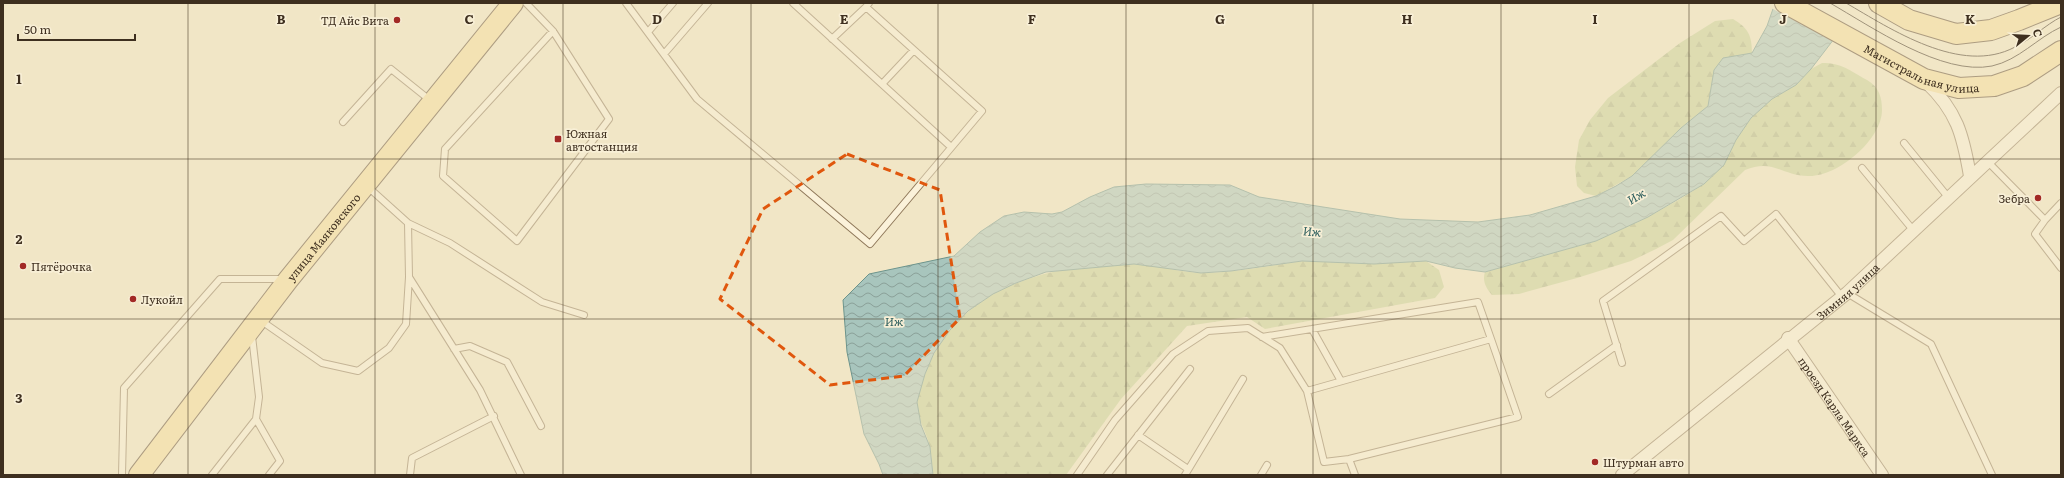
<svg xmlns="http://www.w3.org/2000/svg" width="2064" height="478" font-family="Literata,serif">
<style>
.forest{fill:url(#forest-firs)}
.water{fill:url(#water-waves);stroke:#6d948c}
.pier{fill:#f1e6c6}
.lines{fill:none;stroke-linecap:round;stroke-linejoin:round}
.service-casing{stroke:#8f785a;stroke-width:8}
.minor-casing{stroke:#8f785a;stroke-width:14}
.primary-casing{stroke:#5c452e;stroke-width:22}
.service{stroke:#fbf2da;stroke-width:6}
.minor{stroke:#fbf2da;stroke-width:12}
.primary{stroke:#f6dd9c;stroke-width:20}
.tram{stroke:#3e2f1f;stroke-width:1}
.marked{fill:none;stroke:#e0570d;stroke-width:3;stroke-dasharray:8 5;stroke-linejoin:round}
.grid{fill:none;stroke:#3e2f1f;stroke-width:1;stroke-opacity:0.55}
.poi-dot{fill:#a22925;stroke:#f8efd6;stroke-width:1.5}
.labels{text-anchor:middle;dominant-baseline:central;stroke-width:3.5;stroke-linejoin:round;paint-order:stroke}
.poi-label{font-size:11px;fill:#3e2f1f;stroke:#f8efd6;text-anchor:start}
.street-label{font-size:11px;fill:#3e2f1f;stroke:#f8efd6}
.water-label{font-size:12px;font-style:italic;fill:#2d5e5d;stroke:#f8efd6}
.grid-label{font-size:13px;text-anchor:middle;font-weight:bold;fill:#3e2f1f;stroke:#f8efd6;stroke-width:3.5;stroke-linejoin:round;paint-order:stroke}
</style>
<defs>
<pattern id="forest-firs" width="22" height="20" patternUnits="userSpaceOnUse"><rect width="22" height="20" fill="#c8d198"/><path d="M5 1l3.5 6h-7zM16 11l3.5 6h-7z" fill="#adb483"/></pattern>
<pattern id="water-waves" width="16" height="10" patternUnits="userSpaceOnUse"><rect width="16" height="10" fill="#a8c5bd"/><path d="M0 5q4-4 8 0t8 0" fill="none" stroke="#8aa099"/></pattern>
</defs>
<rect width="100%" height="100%" fill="#f1e6c6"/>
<path class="forest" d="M 1733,19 C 1748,28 1752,35 1752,53 L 1741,55 L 1714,70 L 1708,106 L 1681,128 L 1632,176 L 1596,196 L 1584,193 L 1577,186 L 1575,167 L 1579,140 L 1590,120 L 1608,98 L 1680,43 L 1715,21 Z
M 1822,63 C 1842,63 1849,70 1867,80 C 1879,87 1882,97 1882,110 C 1882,140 1838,176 1810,176 C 1783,177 1774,158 1745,170 L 1673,240 L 1656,249 L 1631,261 L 1577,278 L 1519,294 L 1492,295 C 1486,288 1482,281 1485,272 L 1596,241 L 1648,217 L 1680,199 L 1704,184 L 1751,118 L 1772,99 L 1796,85 L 1811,69 Z
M 1302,261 L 1374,264 L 1426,261 L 1439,270 L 1444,287 L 1435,298 L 1265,329 L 1247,317 L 1187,326 L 1121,399 L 1066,475 L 933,475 C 932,466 932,457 930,448 C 927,432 916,418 917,402 C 917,391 924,377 928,367 C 962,285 1053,263 1134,264 C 1157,264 1180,273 1203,273 C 1236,272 1269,266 1302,261 Z"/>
<path class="water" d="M 1775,3 L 1857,9 L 1811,69 L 1796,85 L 1772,99 L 1751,118 L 1736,140 L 1724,165 L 1704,184 L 1648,217 L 1596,241 L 1485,272 L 1455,268 L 1426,261 L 1374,264 L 1302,261 L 1231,271 L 1201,273 L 1134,264 L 1046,272 L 1016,283 L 993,294 L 968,311 L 950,330 L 934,353 L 925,374 L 917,402 L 921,425 L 930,447 L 933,475 L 883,475 L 879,464 L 864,434 L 847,352 L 843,300 L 869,274 L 954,256 L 980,232 L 1004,216 L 1024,212 L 1052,214 L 1062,212 L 1090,197 L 1114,187 L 1146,184 L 1230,185 L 1259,197 L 1400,219 L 1478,222 L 1530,215 L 1596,196 L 1616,186 L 1632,176 L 1681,128 L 1708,106 L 1714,70 L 1723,58 L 1752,53 L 1767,26 Z"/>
<path class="pier" d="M 1773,3 L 1860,3 L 1858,10 L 1834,42 L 1771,8 Z"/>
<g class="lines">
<defs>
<path id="service" d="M 526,3 L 553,31 L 609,119 L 517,241 L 443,176 L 445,149 L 553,31
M 626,3 L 697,99 L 870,244 L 982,111 L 866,7 L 869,3
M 793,3 L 951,147
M 648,32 L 673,3
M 832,39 L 866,7
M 664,54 L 708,3
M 882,84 L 914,50
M 343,122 L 391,69 L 431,101
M 1904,143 L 1948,197
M 1987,161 L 2045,220 L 2061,203
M 1862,168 L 1913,230
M 368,187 L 408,223 L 409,277 L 480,390 L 521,475
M 2045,220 L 2035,234 L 2061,268
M 408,223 L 450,243 L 542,302 L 584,315
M 1847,293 L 1931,344 L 1992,475
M 260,320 L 322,363 L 358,371 L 389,348 L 406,324 L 409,277
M 1312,329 L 1341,381
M 1262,337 L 1478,302 L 1491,339
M 1491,339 L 1518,417 L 1349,459 L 1324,462 L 1307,391 Z
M 454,349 L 470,346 L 507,362 L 541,426
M 1622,363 L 1603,301 L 1721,216 L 1744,241 L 1776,214 L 1842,297
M 1549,394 L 1617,345
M 256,419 L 280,461 L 269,475
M 1138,435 L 1188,469
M 1349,459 L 1355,475
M 122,475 L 124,388 L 220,279 L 282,279
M 212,475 L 256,419 L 259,397 L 252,336
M 410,475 L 412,458 L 494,416
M 1077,475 L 1115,420 L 1173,354 L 1208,331 L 1248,328 L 1280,348 L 1307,391
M 1107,475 L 1190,369
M 1185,475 L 1243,379
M 1261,475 L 1267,465"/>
<g id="minor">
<path d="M 1926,82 C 1957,111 1963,135 1970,176"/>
<path id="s1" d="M 1788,338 L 1882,475"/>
<path id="s2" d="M 1622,475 L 1847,293 L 2061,93"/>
</g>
<g id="primary">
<path id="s3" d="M 1785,3 L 1924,79 L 1959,88 L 1994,86 L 2023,76 L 2061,51"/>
<path d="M 1879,3 L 1909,20 L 1956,34 L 1991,30 L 2019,20 L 2061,3"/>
<path id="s4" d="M 139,475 L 288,280 L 513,3"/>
</g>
</defs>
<use href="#service" class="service-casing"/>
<use href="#minor" class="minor-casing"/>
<use href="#primary" class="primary-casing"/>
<use href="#service" class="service"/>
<use href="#minor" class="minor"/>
<use href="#primary" class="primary"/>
<path class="tram" d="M 1830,3 C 1872,27 1942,76 1992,66 C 2019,60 2037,38 2061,27
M 1846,3 C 1891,29 1961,76 2015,47 C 2032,39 2045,25 2061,17"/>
</g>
<path d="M0 0H2064V478H0ZM 847,154 L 940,190 L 960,318 L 904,376 L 830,385 L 720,299 L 763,209 Z" fill="#f1e6c6" fill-opacity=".55" fill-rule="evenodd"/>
<path class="marked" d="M 847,154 L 940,190 L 960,318 L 904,376 L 830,385 L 720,299 L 763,209 Z"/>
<path class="grid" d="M 188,3 L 188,475M 375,3 L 375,475M 563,3 L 563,475M 751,3 L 751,475M 938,3 L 938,475M 1126,3 L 1126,475M 1313,3 L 1313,475M 1501,3 L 1501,475M 1689,3 L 1689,475M 1876,3 L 1876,475M 3,159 L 2061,159M 3,319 L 2061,319"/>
<g class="poi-dot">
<circle cx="397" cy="20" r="4"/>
<rect x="554" y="135" width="8" height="8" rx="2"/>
<circle cx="2038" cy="198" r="4"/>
<circle cx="23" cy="266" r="4"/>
<circle cx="133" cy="299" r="4"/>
<circle cx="1595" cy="462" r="4"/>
</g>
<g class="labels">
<g class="poi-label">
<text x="389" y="20" text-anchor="end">ТД Айс Вита</text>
<text x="566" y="133">Южная<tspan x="566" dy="13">автостанция</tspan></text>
<text x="2030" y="198" text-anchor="end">Зебра</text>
<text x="31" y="266">Пятёрочка</text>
<text x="141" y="299">Лукойл</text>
<text x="1603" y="462">Штурман авто</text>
</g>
<g class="street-label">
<text stroke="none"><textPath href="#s3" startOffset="153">Магистральная улица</textPath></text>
<text stroke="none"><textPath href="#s4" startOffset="301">улица Маяковского</textPath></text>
<text stroke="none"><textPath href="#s2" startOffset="291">Зимняя улица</textPath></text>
<text stroke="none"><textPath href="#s1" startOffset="83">проезд Карла Маркса</textPath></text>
</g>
<g class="water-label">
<text transform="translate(1636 196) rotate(-30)">Иж</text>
<text transform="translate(1312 231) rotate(5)">Иж</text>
<text x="894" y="321">Иж</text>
</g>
</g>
<g class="grid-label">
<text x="281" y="24">B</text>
<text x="469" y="24">C</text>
<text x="657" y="24">D</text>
<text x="844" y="24">E</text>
<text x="1032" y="24">F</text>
<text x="1220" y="24">G</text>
<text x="1407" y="24">H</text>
<text x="1595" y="24">I</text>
<text x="1783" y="24">J</text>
<text x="1970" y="24">K</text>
<text x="19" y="84">1</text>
<text x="19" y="244">2</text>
<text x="19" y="403">3</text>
</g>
<rect width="2064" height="478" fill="none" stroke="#3e2f1f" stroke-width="8"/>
<g transform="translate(2028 36) rotate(72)" stroke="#f8efd6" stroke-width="3" paint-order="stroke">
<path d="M0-3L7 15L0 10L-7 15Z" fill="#3e2f1f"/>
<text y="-6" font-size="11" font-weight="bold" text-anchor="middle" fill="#3e2f1f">С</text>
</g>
<path d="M18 34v6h117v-6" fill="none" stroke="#3e2f1f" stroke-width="2"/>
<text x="24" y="34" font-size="12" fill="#3e2f1f" stroke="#f8efd6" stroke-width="3" paint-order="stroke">50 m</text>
</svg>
